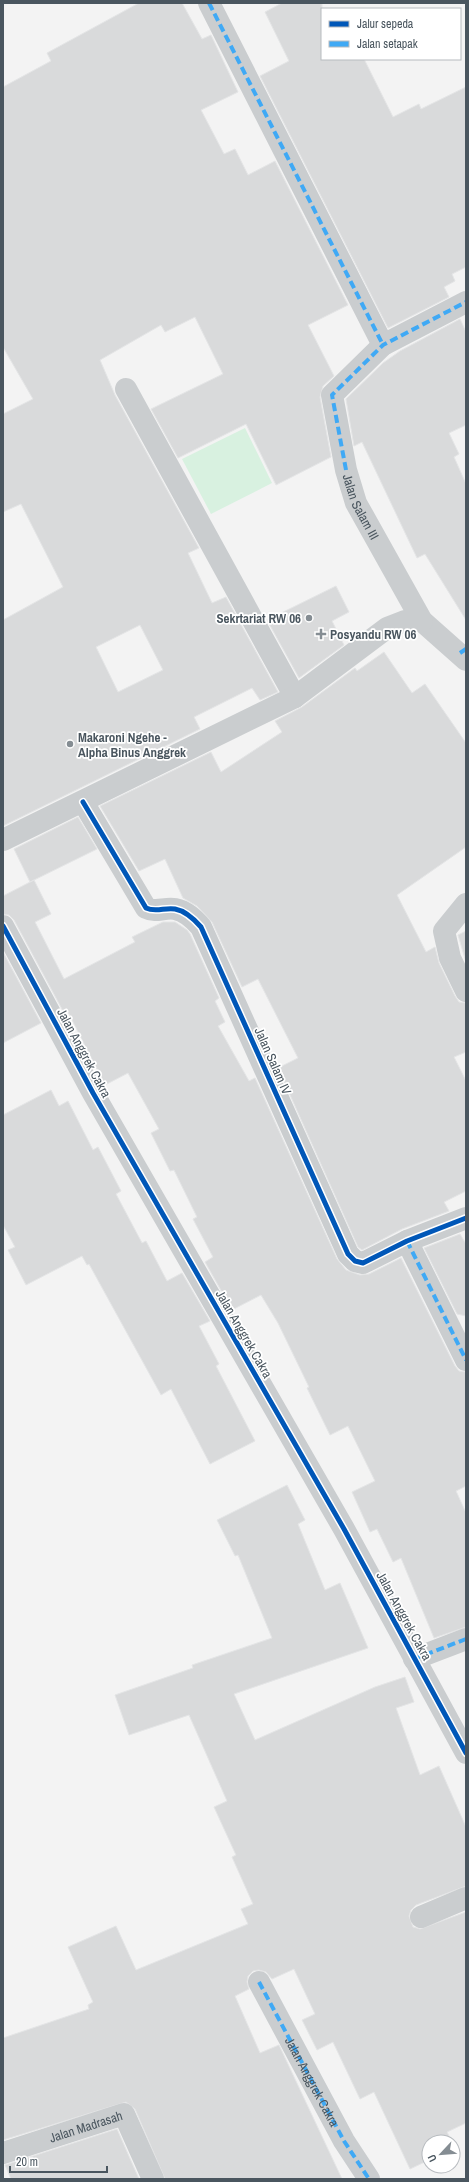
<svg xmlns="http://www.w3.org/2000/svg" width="469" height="2182" font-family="'Archivo Narrow',sans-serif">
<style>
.green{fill:#d8f1e0}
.building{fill:#d9dadb;stroke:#e4e5e6;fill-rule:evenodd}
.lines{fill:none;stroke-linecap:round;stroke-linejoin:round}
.minor{stroke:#cacdcf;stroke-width:22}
.quiet{stroke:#3fa9f5;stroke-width:4;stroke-dasharray:8 4;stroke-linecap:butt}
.cycleway-casing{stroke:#fff;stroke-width:8}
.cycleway{stroke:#0057b8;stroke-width:5}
.poi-dot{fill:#858d93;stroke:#fff;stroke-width:1.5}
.labels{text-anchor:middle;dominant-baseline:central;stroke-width:3.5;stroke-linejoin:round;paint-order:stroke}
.street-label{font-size:13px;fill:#4a565f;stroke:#fff}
.poi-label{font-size:13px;font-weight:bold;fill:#4a565f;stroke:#fff;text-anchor:start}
</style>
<rect width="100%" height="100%" fill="#f3f3f3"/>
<path class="green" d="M 245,428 L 272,483 L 211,514 L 182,459 Z"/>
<path class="building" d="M 139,3 L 182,3 L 202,39 L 211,35 L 238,92 L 201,110 L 224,154 L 235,149 L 248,175 L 275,161 L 348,305 L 308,325 L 334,376 L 323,386 L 320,397 L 331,457 L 276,485 L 246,424 L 178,458 L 151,409 L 223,374 L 195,317 L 165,332 L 161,325 L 100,360 L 115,395 L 199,548 L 188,553 L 212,603 L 226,597 L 278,692 L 260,700 L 252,688 L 194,717 L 200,729 L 3,826 L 3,620 L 63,587 L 21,504 L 3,512 L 3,414 L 33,399 L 3,347 L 3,87 L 51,61 L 47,53 ZM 140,625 L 163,670 L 118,692 L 96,647 Z
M 282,3 L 322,3 L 322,59 L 364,59 L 393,117 L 419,104 L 421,109 L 466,87 L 466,267 L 452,274 L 455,281 L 444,287 L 449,297 L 388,328 L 260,76 L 289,61 L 265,12 Z
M 460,319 L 466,332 L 466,425 L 449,433 L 459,454 L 454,457 L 466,484 L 466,620 L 425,554 L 417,558 L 362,442 L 354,446 L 346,399 L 383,363 L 400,351 Z
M 336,586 L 349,612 L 332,621 L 344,645 L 299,678 L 267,620 Z
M 384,652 L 412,693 L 425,684 L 466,743 L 466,847 L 397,895 L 426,952 L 435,947 L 439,963 L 455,996 L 459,1002 L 466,1003 L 466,1052 L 454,1057 L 466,1081 L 466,1191 L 444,1202 L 449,1211 L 402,1229 L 362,1250 L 358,1247 L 278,1068 L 298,1058 L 258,979 L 242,987 L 212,922 L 197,906 L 183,898 L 165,859 L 139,871 L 100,806 L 211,752 L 221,772 L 282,732 L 275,721 L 302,707 L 355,668 L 357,671 Z
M 78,817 L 97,849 L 30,882 L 14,849 Z
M 34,880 L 51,914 L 35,922 L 64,979 L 135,942 L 132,937 L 163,922 L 175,922 L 187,930 L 190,934 L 219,998 L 215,1001 L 225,1022 L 218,1026 L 249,1081 L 255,1078 L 337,1259 L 346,1270 L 360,1275 L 369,1274 L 401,1258 L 455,1366 L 459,1371 L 466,1372 L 466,1486 L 456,1491 L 466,1513 L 466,1627 L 434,1638 L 401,1558 L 393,1562 L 377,1529 L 370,1532 L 352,1492 L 375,1481 L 348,1426 L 330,1435 L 307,1388 L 309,1387 L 278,1323 L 261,1295 L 232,1310 L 205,1262 L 213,1257 L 193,1219 L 197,1217 L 174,1170 L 170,1171 L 151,1133 L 159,1129 L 128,1073 L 105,1085 L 67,1010 L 63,1011 L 14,920 L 9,915 L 3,914 L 3,896 Z
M 466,931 L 466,962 L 458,935 Z
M 3,952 L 41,1023 L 3,1043 Z
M 51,1090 L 59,1106 L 68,1101 L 93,1150 L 98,1147 L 121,1191 L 116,1194 L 142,1243 L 146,1241 L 167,1281 L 182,1273 L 210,1321 L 199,1326 L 219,1364 L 216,1366 L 255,1441 L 210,1464 L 171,1389 L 161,1395 L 89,1264 L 87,1265 L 82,1256 L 26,1285 L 8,1250 L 15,1247 L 3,1225 L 3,1115 Z
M 460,1234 L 466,1244 L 466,1316 L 457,1314 L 424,1248 Z
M 287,1485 L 305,1520 L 298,1524 L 325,1590 L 340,1583 L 368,1648 L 234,1694 L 255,1740 L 375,1687 L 405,1677 L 414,1702 L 396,1708 L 420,1775 L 439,1766 L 466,1827 L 466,1886 L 416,1905 L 411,1910 L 409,1916 L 413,1927 L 420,1929 L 466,1912 L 466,2123 L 447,2132 L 452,2142 L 429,2142 L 429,2160 L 410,2169 L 374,2092 L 360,2099 L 333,2042 L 317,2050 L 302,2020 L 315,2014 L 294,1969 L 272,1979 L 266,1972 L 259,1970 L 253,1971 L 248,1976 L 247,1982 L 249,1989 L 235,1996 L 260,2053 L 279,2045 L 342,2179 L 165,2179 L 135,2109 L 126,2102 L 3,2140 L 3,2038 L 89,2009 L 88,2005 L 93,2002 L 68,1947 L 116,1926 L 136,1970 L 248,1924 L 241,1909 L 253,1904 L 232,1857 L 236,1855 L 214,1807 L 227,1801 L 189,1715 L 129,1735 L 115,1695 L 193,1668 L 192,1665 L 272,1638 L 238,1555 L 235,1556 L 217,1520 Z
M 117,2129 L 139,2179 L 11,2179 L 5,2165 Z"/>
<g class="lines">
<g class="minor">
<path d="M 209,3 L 383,345"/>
<path id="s1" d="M 466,302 L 383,345 L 332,395 L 346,470 L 356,503 L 422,621 L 466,660"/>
<path d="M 126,389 L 295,697"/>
<path d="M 83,802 L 146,908 C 156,913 165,907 175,909 C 186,911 194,919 201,927 L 348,1254 L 355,1261 L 363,1263 L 407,1241 L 466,1218"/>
<path d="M 3,840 L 295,697 L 387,628 L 405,621 L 422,621"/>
<path d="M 466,904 L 444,931 L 450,958 L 466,991"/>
<path d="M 3,926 L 93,1093 L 344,1529 L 466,1753"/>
<path d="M 407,1241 L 466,1360"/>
<path d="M 414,1659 L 466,1639"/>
<path d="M 421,1917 L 466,1898"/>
<path id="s2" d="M 259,1982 L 344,2141 L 369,2179"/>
<path id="s3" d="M 3,2153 L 124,2114 L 153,2179"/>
</g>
<path class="quiet" d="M 209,3 L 383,345
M 346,470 L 332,395 L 383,345 L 466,302
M 460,653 L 466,649
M 407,1241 L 466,1360
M 414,1659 L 466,1639
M 259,1982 L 344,2141 L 369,2179"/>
<defs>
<path id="cycleway" d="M 83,802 L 146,908 C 156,913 165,907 175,909 C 186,911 194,919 201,927 L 348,1254 L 355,1261 L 363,1263 L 407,1241 L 466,1218
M 3,926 L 93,1093 L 344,1529 L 466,1753"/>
</defs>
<use href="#cycleway" class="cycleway-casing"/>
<use href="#cycleway" class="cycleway"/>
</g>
<g class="poi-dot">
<circle cx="309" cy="618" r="4"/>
<path d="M319 628h4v4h4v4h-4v4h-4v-4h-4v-4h4z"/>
<circle cx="70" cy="744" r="4"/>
</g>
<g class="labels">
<g class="street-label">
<text stroke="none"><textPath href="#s1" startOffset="281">Jalan Salam III</textPath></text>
<text transform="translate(84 1053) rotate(62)">Jalan Anggrek Cakra</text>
<text transform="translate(273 1061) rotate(66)">Jalan Salam IV</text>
<text transform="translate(244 1334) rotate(60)">Jalan Anggrek Cakra</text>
<text transform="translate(404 1616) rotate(61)">Jalan Anggrek Cakra</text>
<text stroke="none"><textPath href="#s2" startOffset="113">Jalan Anggrek Cakra</textPath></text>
<text stroke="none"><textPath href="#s3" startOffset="87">Jalan Madrasah</textPath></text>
</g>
<g class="poi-label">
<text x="301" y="618" text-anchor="end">Sekrtariat RW 06</text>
<text x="330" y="634">Posyandu RW 06</text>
<text x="78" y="737">Makaroni Ngehe -<tspan x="78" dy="15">Alpha Binus Anggrek</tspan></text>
</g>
</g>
<rect width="469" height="2182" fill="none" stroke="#4a565f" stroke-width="8"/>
<rect x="321" y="8" width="140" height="52" fill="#ffffff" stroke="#b7bbbf"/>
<rect x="329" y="21" width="20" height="6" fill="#0057b8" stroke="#b7bbbf"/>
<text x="357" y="28" font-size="12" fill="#4a565f">Jalur sepeda</text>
<rect x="329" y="41" width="20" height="6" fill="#3fa9f5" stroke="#b7bbbf"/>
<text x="357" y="48" font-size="12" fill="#4a565f">Jalan setapak</text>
<g transform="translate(441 2154) rotate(244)"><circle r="19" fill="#ffffff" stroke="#b7bbbf"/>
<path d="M0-3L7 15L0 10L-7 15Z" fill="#858d93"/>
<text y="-6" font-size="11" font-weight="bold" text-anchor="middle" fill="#4a565f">U</text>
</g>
<path d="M10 2166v6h97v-6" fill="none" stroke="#4a565f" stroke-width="2"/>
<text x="16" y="2166" font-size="12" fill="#4a565f" stroke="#ffffff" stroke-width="3" paint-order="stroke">20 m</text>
</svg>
